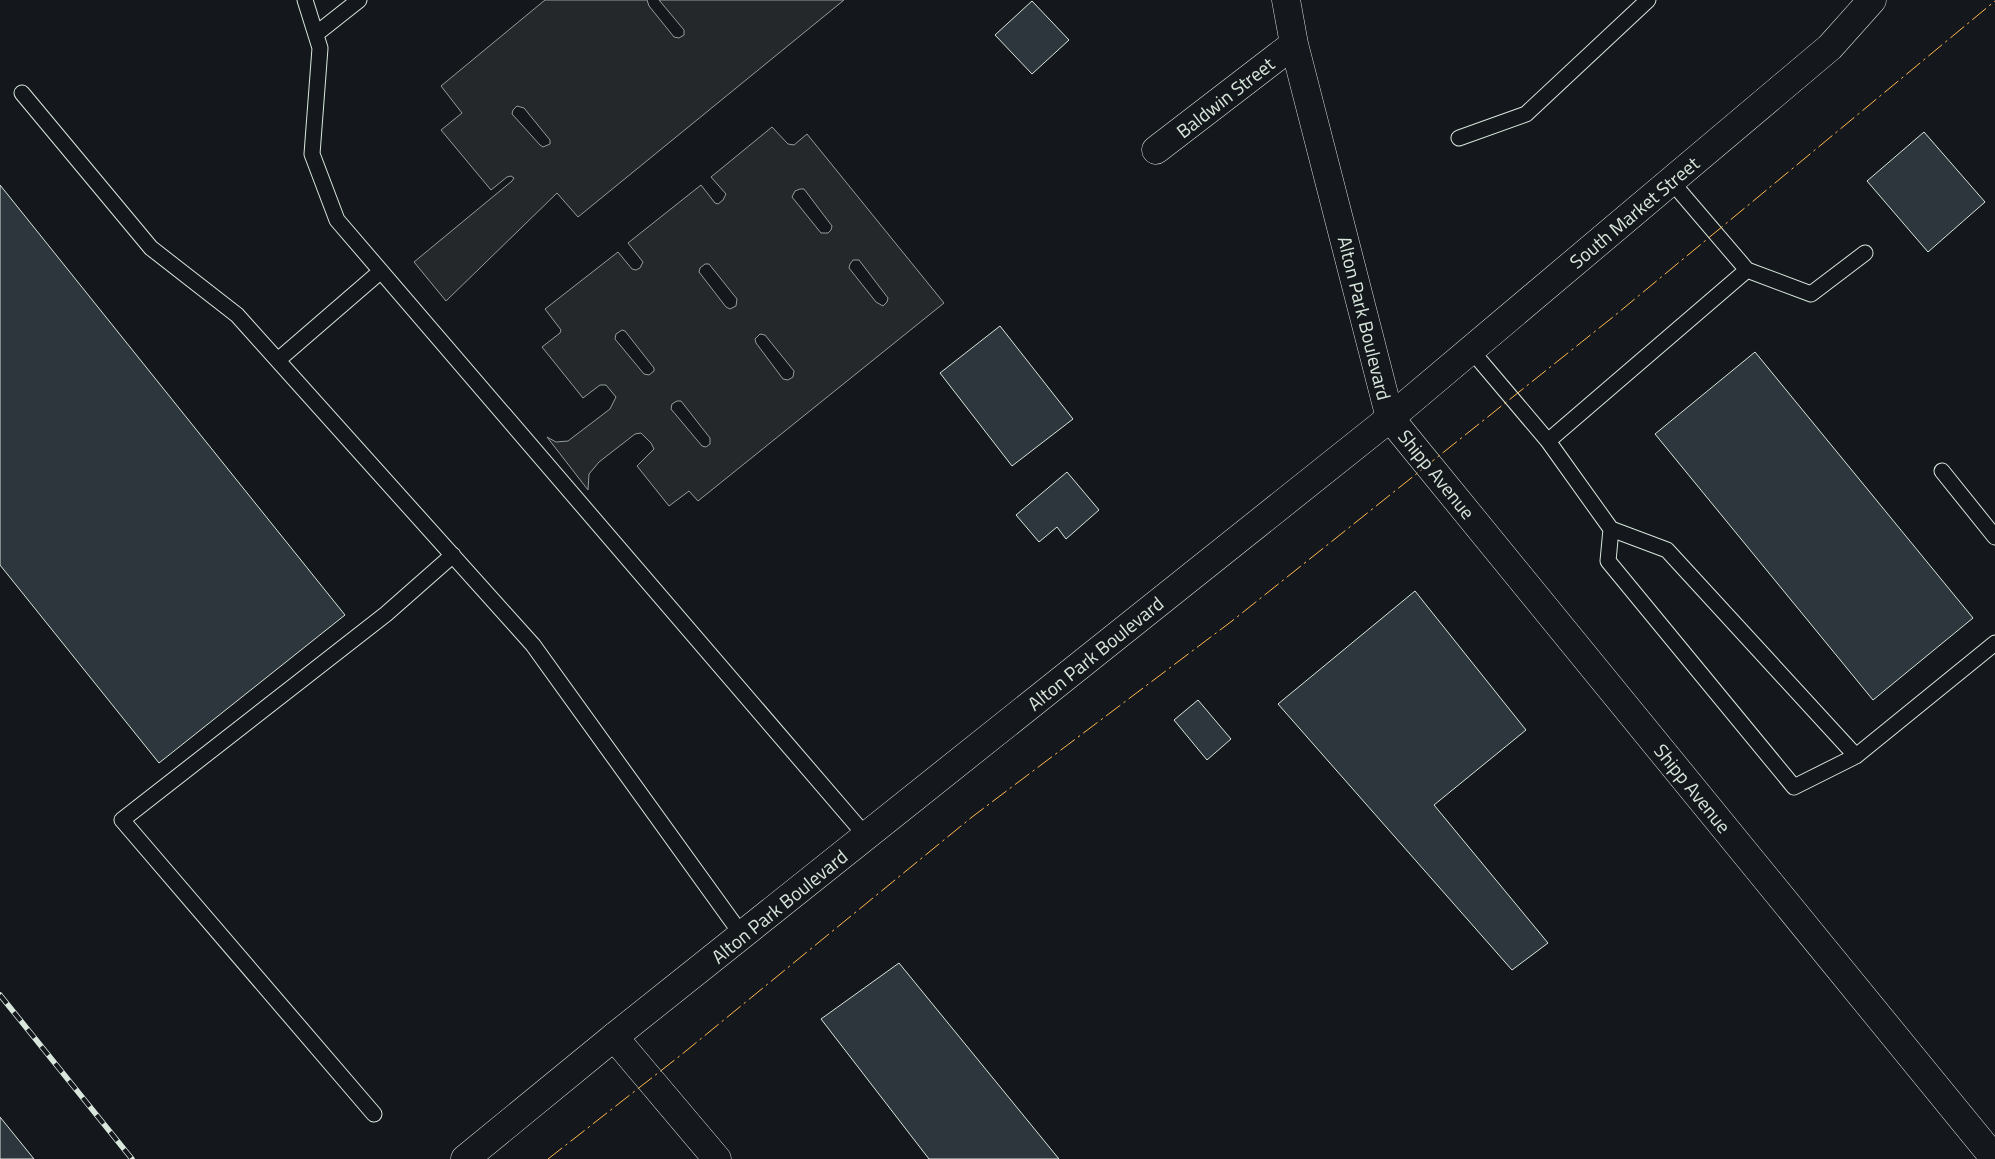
<svg xmlns="http://www.w3.org/2000/svg" width="1995" height="1159" font-family="'Titillium Web',sans-serif">
<style>
.parking{fill:#24282b;stroke:#939e99;fill-rule:evenodd}
.building{fill:#2c363c;stroke:#d8e6dc}
.lines{fill:none;stroke-linecap:round;stroke-linejoin:round}
.lane-casing{stroke:#d8e6dc;stroke-width:17}
.street-casing{stroke:#d8e6dc;stroke-width:29}
.secondary-casing{stroke:#d8e6dc;stroke-width:29}
.lane{stroke:#14181c;stroke-width:15}
.street{stroke:#14181c;stroke-width:28}
.secondary{stroke:#14181c;stroke-width:28}
.rail-casing{stroke:#d8e6dc;stroke-width:5.5}
.rail{stroke:#14181c;stroke-width:4;stroke-dasharray:11;stroke-linecap:butt}
.power{stroke:#ffb74d;stroke-width:1;stroke-dasharray:18 4 2.5 4;stroke-linecap:butt}
.labels{text-anchor:middle;dominant-baseline:central;stroke-width:4;stroke-linejoin:round;paint-order:stroke}
.street-label{font-size:19px;fill:#d8e6dc;stroke:#14181c}
</style>
<rect width="100%" height="100%" fill="#14181c"/>
<path class="parking" d="M 545,0 L 647,0 L 649,6 L 674,37 L 679,38 L 684,35 L 684,30 L 659,0 L 844,0 L 578,217 L 557,193 L 446,301 L 414,262 L 512,181 L 514,178 L 511,176 L 507,177 L 491,190 L 441,130 L 462,113 L 441,86 ZM 517,106 L 524,108 L 550,140 L 550,144 L 543,147 L 540,145 L 512,114 L 513,110 Z
M 772,127 L 788,144 L 794,145 L 807,134 L 944,303 L 698,501 L 689,491 L 669,506 L 637,466 L 654,449 L 651,443 L 641,433 L 635,434 L 599,462 L 589,474 L 588,490 L 547,437 L 556,442 L 568,441 L 610,409 L 616,397 L 606,385 L 600,385 L 583,398 L 542,347 L 560,333 L 561,330 L 545,309 L 618,252 L 632,269 L 636,270 L 640,268 L 643,262 L 628,243 L 701,185 L 715,203 L 718,204 L 723,200 L 726,194 L 711,177 ZM 800,189 L 804,189 L 832,226 L 831,230 L 828,233 L 821,233 L 792,197 L 795,191 ZM 853,260 L 859,260 L 888,298 L 887,302 L 883,306 L 876,302 L 849,268 L 850,264 ZM 705,264 L 709,264 L 737,299 L 736,306 L 730,309 L 726,307 L 699,272 L 700,268 ZM 622,330 L 625,331 L 654,368 L 654,371 L 649,375 L 644,374 L 615,339 L 616,334 ZM 760,334 L 765,335 L 794,371 L 793,377 L 788,380 L 783,379 L 756,343 L 755,339 ZM 677,401 L 681,401 L 710,438 L 710,444 L 706,447 L 702,446 L 671,409 L 672,404 Z"/>
<path class="building" d="M 1032,1 L 1069,40 L 1032,74 L 995,35 Z
M 1924,132 L 1985,202 L 1928,252 L 1867,181 Z
M 0,185 L 345,615 L 159,763 L 0,565 Z
M 1000,326 L 1073,419 L 1012,466 L 940,373 Z
M 1755,352 L 1973,618 L 1873,700 L 1655,434 Z
M 1067,472 L 1099,510 L 1066,539 L 1057,527 L 1039,542 L 1016,515 Z
M 1415,591 L 1526,730 L 1434,805 L 1548,943 L 1512,970 L 1278,704 Z
M 1198,700 L 1231,739 L 1207,760 L 1174,720 Z
M 899,963 L 1059,1159 L 929,1159 L 821,1019 Z
M 0,1117 L 34,1159 L 0,1159 Z"/>
<g class="lines">
<defs>
<path id="lane" d="M 305,0 L 320,48 L 312,154 L 337,220 L 866,836
M 316,34 L 359,0
M 22,93 L 151,248 L 237,315 L 533,645 L 742,935
M 1459,138 L 1526,114 L 1648,0
M 1747,270 L 1811,294 L 1865,253
M 1471,350 L 1548,441 L 1747,270 L 1671,181
M 278,360 L 381,271
M 1548,441 L 1611,529 L 1667,550 L 1856,756 L 1995,643
M 1942,471 L 1995,537
M 1611,529 L 1608,561 L 1794,787 L 1856,756
M 374,1114 L 122,820 L 386,614 L 453,555"/>
<path id="street" d="M 1286,0 L 1294,44 L 1390,418 L 1995,1159
M 1156,150 L 1294,44
M 614,1037 L 717,1159"/>
<path id="secondary" d="M 465,1159 L 614,1037 L 1390,418 L 1830,47 L 1872,0"/>
</defs>
<use href="#lane" class="lane-casing"/>
<use href="#street" class="street-casing"/>
<use href="#secondary" class="secondary-casing"/>
<use href="#lane" class="lane"/>
<use href="#street" class="street"/>
<use href="#secondary" class="secondary"/>
<defs>
<path id="rail" d="M 0,995 L 132,1159"/>
</defs>
<use href="#rail" class="rail-casing"/>
<use href="#rail" class="rail"/>
<path class="power" d="M 548,1159 L 681,1055 L 972,817 L 1232,621 L 1613,317 L 1995,1"/>
</g>
<g class="labels">
<g class="street-label">
<text transform="translate(1225 97) rotate(-38)">Baldwin Street</text>
<text transform="translate(1634 212) rotate(-40)">South Market Street</text>
<text transform="translate(1365 318) rotate(76)">Alton Park Boulevard</text>
<text transform="translate(1437 474) rotate(51)">Shipp Avenue</text>
<text transform="translate(1095 653) rotate(-39)">Alton Park Boulevard</text>
<text transform="translate(1693 788) rotate(51)">Shipp Avenue</text>
<text transform="translate(779 906) rotate(-39)">Alton Park Boulevard</text>
</g>
</g>
</svg>
